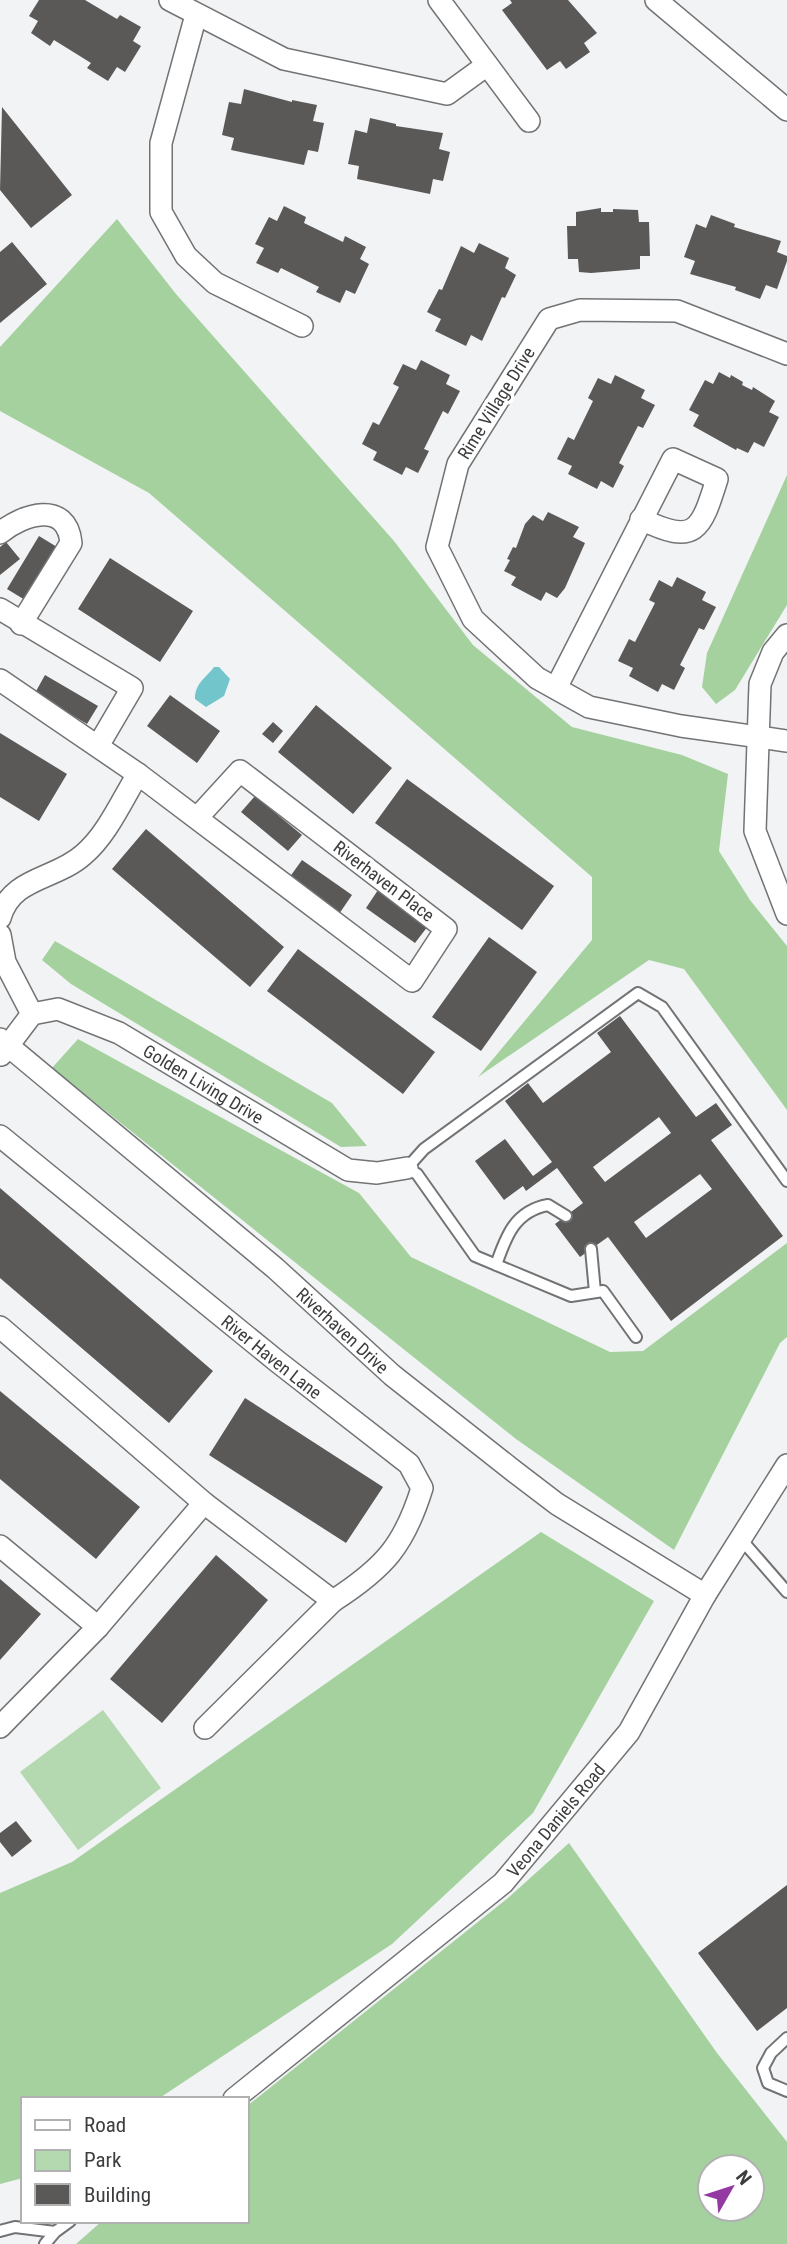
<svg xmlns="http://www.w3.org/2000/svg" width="787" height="2244" font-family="'Roboto Condensed',sans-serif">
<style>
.green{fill:#b4d8af}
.forest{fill:#a5d19f;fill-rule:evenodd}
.water{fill:#72c6cb}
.building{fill:#5b5958;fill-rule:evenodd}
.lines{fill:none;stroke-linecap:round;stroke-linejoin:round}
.service-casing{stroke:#727375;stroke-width:14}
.minor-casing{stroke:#727375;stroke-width:24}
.service{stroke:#fff;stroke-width:10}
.minor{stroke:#fff;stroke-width:21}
.labels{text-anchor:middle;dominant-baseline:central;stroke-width:7;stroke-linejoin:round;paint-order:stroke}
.street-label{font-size:18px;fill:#3c3d3e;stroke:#fff}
</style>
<rect width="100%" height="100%" fill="#f2f3f5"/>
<path class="green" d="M 103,1710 L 161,1788 L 78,1850 L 20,1772 Z"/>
<path class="forest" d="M 117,219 L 176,294 L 394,541 L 473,645 L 572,727 L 682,755 L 728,774 L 719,851 L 750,900 L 787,946 L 787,1110 L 684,969 L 649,960 L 478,1077 L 592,940 L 592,877 L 149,493 L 0,411 L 0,347 Z
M 787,475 L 787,605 L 735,690 L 716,704 L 702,687 L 707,653 Z
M 55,941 L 332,1103 L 367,1146 L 341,1147 L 71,984 L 42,960 Z
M 78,1039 L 359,1193 L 411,1257 L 610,1352 L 643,1351 L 787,1243 L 787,1337 L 780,1343 L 674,1550 L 516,1439 L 52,1068 Z
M 541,1532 L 654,1601 L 533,1813 L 392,1944 L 158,2099 L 23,2099 L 23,2178 L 0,2184 L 0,1893 L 72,1862 Z
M 569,1843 L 717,2053 L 787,2142 L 787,2244 L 76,2244 L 102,2221 L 247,2221 L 247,2106 L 508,1898 ZM 710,2167 L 752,2167 L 752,2209 L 710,2209 Z"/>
<path class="water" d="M 214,667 L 219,667 L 230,679 L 224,696 L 206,707 L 195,699 C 195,683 205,679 214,667 Z"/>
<path class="building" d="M 39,0 L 85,0 L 117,19 L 120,15 L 141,27 L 133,41 L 141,46 L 125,72 L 117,67 L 108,81 L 87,68 L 91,63 L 54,40 L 50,46 L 31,33 L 38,21 L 29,16 Z
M 510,0 L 568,0 L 597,33 L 584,43 L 590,52 L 566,69 L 560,61 L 547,70 L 502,10 L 512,3 Z
M 244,89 L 292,102 L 292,100 L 317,105 L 313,121 L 324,123 L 318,152 L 308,150 L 304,165 L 231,150 L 234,138 L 222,135 L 229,102 L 241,104 Z
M 2,107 L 72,195 L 31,228 L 0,190 Z
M 370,118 L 396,124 L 396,126 L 443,133 L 439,149 L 450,152 L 443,181 L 433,179 L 430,194 L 357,179 L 359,166 L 348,164 L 355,130 L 367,133 Z
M 284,206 L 306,217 L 304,223 L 343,242 L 345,236 L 366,247 L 360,259 L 369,264 L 355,294 L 346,290 L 340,303 L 316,292 L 319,287 L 281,268 L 278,273 L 256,263 L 264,248 L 255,244 L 269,217 L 277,221 Z
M 601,208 L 601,212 L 613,212 L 613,209 L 638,210 L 639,222 L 649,222 L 650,256 L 640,256 L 640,269 L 591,273 L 579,272 L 578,259 L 568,259 L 567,226 L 576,226 L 576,212 Z
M 711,215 L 735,224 L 734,227 L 781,241 L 777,252 L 787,256 L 787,261 L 777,289 L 766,285 L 760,299 L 735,290 L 736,287 L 690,274 L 695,261 L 684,257 L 696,224 L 706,228 Z
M 12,242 L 47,284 L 0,323 L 0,252 Z
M 479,243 L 509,258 L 505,268 L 516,275 L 505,298 L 502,297 L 482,341 L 471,335 L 466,346 L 435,331 L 441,319 L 427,312 L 439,289 L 442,290 L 461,246 L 474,253 Z
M 421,360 L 450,375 L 446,384 L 460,391 L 448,414 L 443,411 L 424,449 L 429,451 L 418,473 L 406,467 L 402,475 L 373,460 L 377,452 L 362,444 L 373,422 L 379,425 L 399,387 L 393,384 L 403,364 L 416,370 Z
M 719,372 L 730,378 L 731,375 L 743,382 L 742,385 L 752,390 L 753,387 L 775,401 L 769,412 L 779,417 L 764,447 L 754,442 L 748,453 L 737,448 L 736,450 L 693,426 L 699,415 L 689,410 L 705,380 L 713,384 Z
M 615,375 L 645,390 L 641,398 L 655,405 L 643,428 L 638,426 L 619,463 L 624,466 L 613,488 L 601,481 L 597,489 L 568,474 L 572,466 L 557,459 L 568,437 L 574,440 L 593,401 L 588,398 L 598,378 L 611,384 Z
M 548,512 L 579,527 L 573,537 L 585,543 L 565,588 L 557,598 L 546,592 L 541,601 L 511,585 L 516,577 L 504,571 L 510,560 L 507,559 L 513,547 L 516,548 L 525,524 L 533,515 L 543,521 Z
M 39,536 L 57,547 L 25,600 L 7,589 Z
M 6,542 L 20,559 L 0,575 L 0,547 Z
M 110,558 L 193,611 L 160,662 L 78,609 Z
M 677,577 L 706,592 L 702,600 L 716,607 L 704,630 L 699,628 L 680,665 L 685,668 L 674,690 L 662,684 L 658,692 L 629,676 L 633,668 L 618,661 L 629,639 L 635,642 L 655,603 L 649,600 L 659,580 L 672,587 Z
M 45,675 L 98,706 L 87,724 L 35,693 Z
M 170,695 L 220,731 L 197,763 L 147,726 Z
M 316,705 L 392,768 L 353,814 L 278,752 Z
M 273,722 L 283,731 L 273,743 L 262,734 Z
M 0,733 L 67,774 L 39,821 L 0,797 Z
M 407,779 L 554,886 L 522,930 L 375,823 Z
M 255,796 L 302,835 L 288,851 L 241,812 Z
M 146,829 L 284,947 L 250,987 L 112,869 Z
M 302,860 L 352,895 L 339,914 L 289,878 Z
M 378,890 L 428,926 L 415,943 L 366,908 Z
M 489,937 L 537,972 L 481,1051 L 432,1017 Z
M 298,949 L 435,1052 L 403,1094 L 267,991 Z
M 620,1016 L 696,1117 L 716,1103 L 732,1125 L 711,1140 L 783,1236 L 671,1321 L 608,1237 L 580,1257 L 555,1224 L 583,1203 L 557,1168 L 526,1191 L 523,1186 L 504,1200 L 475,1161 L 505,1139 L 533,1176 L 552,1162 L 505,1101 L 528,1083 L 543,1103 L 611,1052 L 597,1033 ZM 659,1117 L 671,1133 L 605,1182 L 593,1167 ZM 700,1174 L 712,1189 L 646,1238 L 634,1222 Z
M 0,1188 L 213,1371 L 169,1423 L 0,1278 Z
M 0,1391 L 140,1507 L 96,1559 L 0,1479 Z
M 245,1398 L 383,1487 L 346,1543 L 209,1455 Z
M 216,1555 L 268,1600 L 162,1723 L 110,1679 Z
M 0,1579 L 41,1614 L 0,1660 Z
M 16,1821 L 32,1841 L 12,1857 L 0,1842 L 0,1833 Z
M 787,1885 L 787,2008 L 757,2031 L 698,1953 Z"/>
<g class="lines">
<defs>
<path id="service" d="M 591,1249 L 595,1292
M 496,1265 C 506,1236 515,1211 548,1205 L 566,1216
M 636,1337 L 603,1291 L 571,1296 L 475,1256 L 417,1174 L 407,1168 L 424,1149 L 638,993 L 662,1007 L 787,1181
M 740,1538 L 787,1592
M 787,2038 L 771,2053 L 763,2068 L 768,2083 L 787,2091
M 0,2231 L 15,2227 L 55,2232
M 45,2244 L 55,2232 L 70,2221"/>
<g id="minor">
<path d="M 170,0 L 284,59 L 447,94 L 487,65"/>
<path d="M 439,0 L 529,121"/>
<path d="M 656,0 L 787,110"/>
<path d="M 196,15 L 161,143 L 161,212 L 186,256 L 215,283 L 302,326"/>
<path d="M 787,354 L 677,311 L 580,310 L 549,319 L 458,464 L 437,547 L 473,619 L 537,678 L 589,707 L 681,726 L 787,741"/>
<path d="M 0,533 C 23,514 67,500 71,543 L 21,624"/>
<path d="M 0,609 L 132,688 L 98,746"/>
<path d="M 787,635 L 773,652 L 760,684 L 755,831 L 787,914"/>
<path d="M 0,680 L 138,774 L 412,981 L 446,929 L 240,771 L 197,818"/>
<path d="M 556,688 L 673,459 L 717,479 C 701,530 696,546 641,519"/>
<path d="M 0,918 C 11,877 55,880 83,855 C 107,835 122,800 138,774"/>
<path d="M 0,935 L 5,962 L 32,1014"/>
<path id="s1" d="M 0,1039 L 275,1268 L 392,1375 L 515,1472 L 557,1504 L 705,1595"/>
<path id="s2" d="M 1,1055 L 32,1014 L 58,1009 L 119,1033 L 348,1170 L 377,1173 L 407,1168"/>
<path id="s3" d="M 0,1136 L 278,1362 L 409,1464 L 422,1488 C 404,1546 384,1568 333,1601"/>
<path d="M 0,1327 L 204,1503 L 333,1601 L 205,1728"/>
<path d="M 0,1546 L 98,1627"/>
<path d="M 0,1727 L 98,1627 L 204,1503"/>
<path id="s4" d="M 234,2099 L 503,1883 L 629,1732 L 705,1595 L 787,1465"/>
</g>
</defs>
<use href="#service" class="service-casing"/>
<use href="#minor" class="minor-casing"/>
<use href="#service" class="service"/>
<use href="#minor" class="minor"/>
</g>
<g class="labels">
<g class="street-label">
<text transform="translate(496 403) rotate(-58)">Rime Village Drive</text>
<text transform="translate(384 881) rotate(37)">Riverhaven Place</text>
<text stroke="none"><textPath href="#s2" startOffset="242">Golden Living Drive</textPath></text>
<text stroke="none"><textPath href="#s1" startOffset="450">Riverhaven Drive</textPath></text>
<text stroke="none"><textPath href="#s3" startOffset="350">River Haven Lane</textPath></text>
<text stroke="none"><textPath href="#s4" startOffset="427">Veona Daniels Road</textPath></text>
</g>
</g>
<rect x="21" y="2097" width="228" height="126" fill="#ffffff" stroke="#b1b1b2" stroke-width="2"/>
<rect x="35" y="2120" width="35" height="10" fill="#ffffff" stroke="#b1b1b2" stroke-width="2"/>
<text x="84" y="2132" font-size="21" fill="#3c3d3e">Road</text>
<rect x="35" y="2150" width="35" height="21" fill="#b4d8af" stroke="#b1b1b2" stroke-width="2"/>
<text x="84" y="2167" font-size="21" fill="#3c3d3e">Park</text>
<rect x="35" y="2184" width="35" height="21" fill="#5b5958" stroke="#b1b1b2" stroke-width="2"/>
<text x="84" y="2202" font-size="21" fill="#3c3d3e">Building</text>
<g transform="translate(731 2188) rotate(51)"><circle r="33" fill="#ffffff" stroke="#b1b1b2" stroke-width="2"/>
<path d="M0-5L12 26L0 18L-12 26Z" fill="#9539a2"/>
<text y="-10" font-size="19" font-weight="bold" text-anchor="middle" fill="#3c3d3e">N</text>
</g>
</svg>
